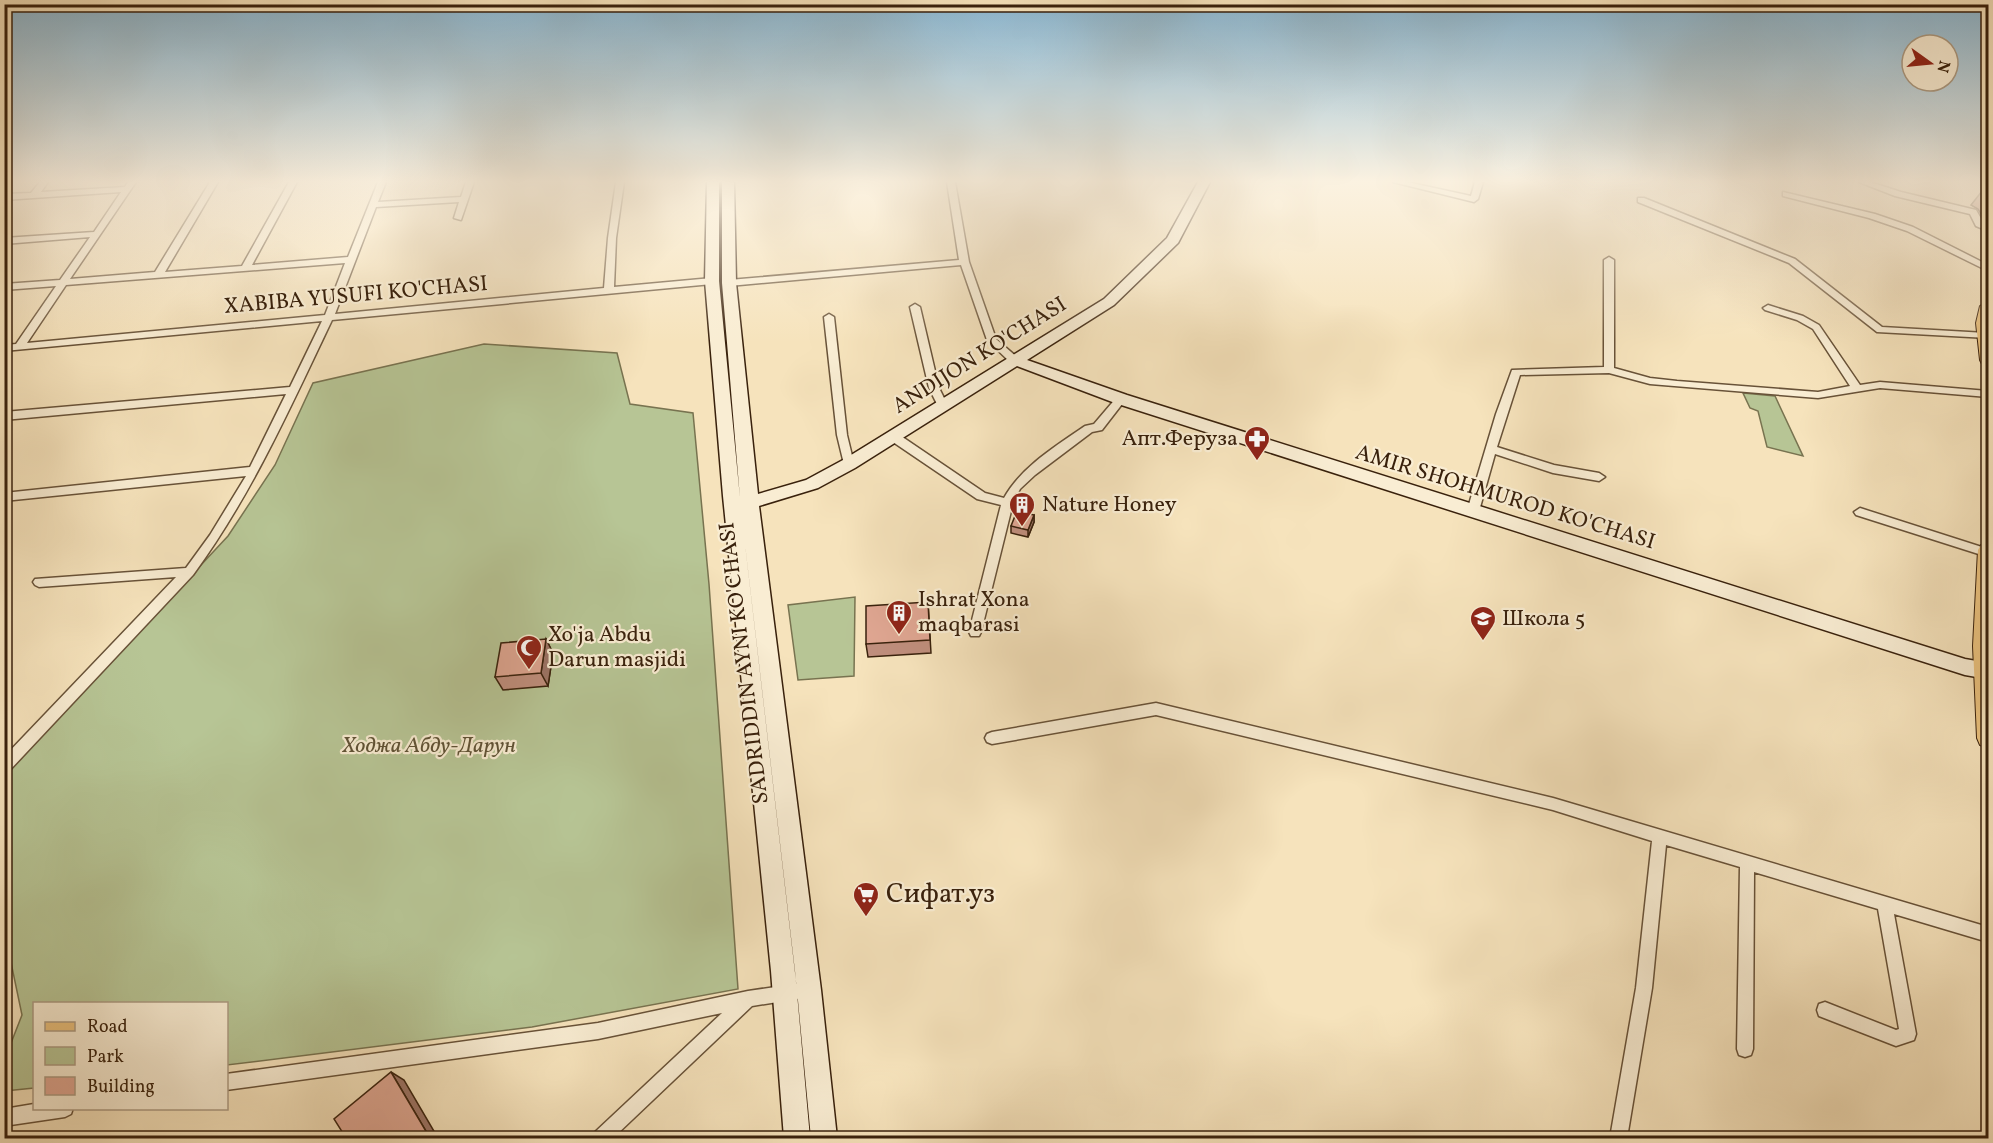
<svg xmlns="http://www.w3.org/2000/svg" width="1993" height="1143" font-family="Vollkorn,serif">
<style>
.green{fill:#b7c595;stroke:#787350;stroke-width:1.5}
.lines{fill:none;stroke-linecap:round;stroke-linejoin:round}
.street-casing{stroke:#685238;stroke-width:3}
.secondary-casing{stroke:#39210c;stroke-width:3}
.primary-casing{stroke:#39210c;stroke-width:2}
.street{fill:#f9edd3;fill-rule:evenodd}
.secondary{fill:#f9edd3;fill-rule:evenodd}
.primary{fill:#ebc27e;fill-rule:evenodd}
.wall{fill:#c08f7e;stroke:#39210c;stroke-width:1.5}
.shaded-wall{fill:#9c7466;stroke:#39210c;stroke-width:1.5}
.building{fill:#dfa692;stroke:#39210c;stroke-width:1.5}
.labels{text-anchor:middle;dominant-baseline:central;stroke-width:4.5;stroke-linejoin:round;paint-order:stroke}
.street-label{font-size:22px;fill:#39210c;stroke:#f9edd3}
.poi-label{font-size:22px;fill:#39210c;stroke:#f9edd3;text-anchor:start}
.park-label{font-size:22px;font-style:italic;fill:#5f5235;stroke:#f9edd3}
.near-poi-label{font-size:27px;fill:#39210c;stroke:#f9edd3;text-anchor:start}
</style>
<rect width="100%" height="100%" fill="#f6e3bc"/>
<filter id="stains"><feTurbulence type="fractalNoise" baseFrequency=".00333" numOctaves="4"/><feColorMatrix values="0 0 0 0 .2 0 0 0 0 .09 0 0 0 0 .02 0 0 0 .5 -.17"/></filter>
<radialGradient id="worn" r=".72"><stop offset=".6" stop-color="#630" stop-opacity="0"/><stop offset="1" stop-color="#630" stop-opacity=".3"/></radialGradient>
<path class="green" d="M 484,344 L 617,353 L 630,404 L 693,413 L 709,584 L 738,989 L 532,1027 L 227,1065 L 226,1004 L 34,1004 L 34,1088 L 5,1091 L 4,1061 L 22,1015 L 5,934 L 5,775 L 228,536 L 275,465 L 313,383 Z
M 1743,393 L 1775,396 L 1803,456 L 1767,447 L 1758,411 L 1750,408 Z
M 855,597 L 854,676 L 798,680 L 788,605 Z"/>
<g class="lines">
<defs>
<path id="street" d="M 40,182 L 48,182 L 41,192 L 125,187 L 128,182 L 136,182 L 70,279 L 155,272 L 210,182 L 218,182 L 165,272 L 242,266 L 289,182 L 297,182 L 252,265 L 348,257 L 378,182 L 386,182 L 378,202 L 461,197 L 466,182 L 474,182 L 461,220 L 454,218 L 459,202 L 376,207 L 335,314 L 604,288 L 608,238 L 616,182 L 624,182 L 616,238 L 614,287 L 712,278 L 717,281 L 712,284 L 332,320 C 290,408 251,496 193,575 L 9,771 L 4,773 L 4,757 L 176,577 L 39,587 L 35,585 L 33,582 L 35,579 L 186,568 L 210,535 L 246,476 L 4,501 L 4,493 L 250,467 L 286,394 L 4,420 L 4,412 L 290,387 L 322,321 L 4,351 L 4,345 L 16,344 L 56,286 L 4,290 L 4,284 L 60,280 L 90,237 L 4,244 L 4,238 L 94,232 L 121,192 L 4,200 L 4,194 L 31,193 ZM 345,263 L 325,315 L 27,343 L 66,285 Z
M 947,182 L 955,182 L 969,262 L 996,339 L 1018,358 L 1018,362 L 1010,362 L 987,340 L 961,265 L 729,286 L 724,283 L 729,280 L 959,260 Z
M 1393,182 L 1407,182 L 1471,196 L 1475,182 L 1483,182 L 1478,199 L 1474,202 Z
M 1859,182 L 1870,182 L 1901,192 L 1976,210 L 1983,222 L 1988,225 L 1988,231 L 1976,226 L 1970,214 L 1895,196 Z
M 1783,192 L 1875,214 L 1913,227 L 1988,265 L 1988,271 L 1907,231 L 1869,218 L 1783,196 Z
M 1638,198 L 1644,198 L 1795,259 L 1882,327 L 1986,333 L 1988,334 L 1988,338 L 1877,332 L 1789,263 L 1638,202 Z
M 1609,257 L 1614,260 L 1614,368 L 1650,378 L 1677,381 L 1818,392 L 1850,386 L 1813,329 L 1797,320 L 1765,310 L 1763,308 L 1768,305 L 1803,316 L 1819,325 L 1860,385 L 1880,382 L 1988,391 L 1988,397 L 1880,388 L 1818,398 L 1650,384 L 1609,373 L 1520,375 L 1497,447 L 1554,465 L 1599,473 L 1605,477 L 1599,481 L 1553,473 L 1495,454 L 1479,511 L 1477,514 L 1469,514 L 1467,511 L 1496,414 L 1512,370 L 1604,367 L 1604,260 Z
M 915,304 L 920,307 L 939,388 L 948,406 L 947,408 L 939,408 L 929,388 L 910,307 Z
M 829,314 L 834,317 L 847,435 L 854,464 L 849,468 L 844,464 L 837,435 L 824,317 Z
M 1121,396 L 1126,399 L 1102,430 L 1092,432 L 1035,475 L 1020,489 L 1013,503 L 981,632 L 979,636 L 971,636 L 969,632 L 1001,505 L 977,499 L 890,440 L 889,437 L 890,434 L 898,434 L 985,493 L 1004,498 C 1021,467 1056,446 1085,426 L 1094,424 L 1117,397 Z
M 1860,508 L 1988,549 L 1988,557 L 1856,515 L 1854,512 Z
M 1156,703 L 1553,798 L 1988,927 L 1988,942 L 1894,914 L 1916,1034 L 1914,1040 L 1896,1046 L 1819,1016 L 1817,1010 L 1819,1004 L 1825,1002 L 1896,1030 L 1899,1029 L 1878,909 L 1754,872 L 1753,1049 L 1751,1055 L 1745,1057 L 1739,1055 L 1737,1049 L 1740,867 L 1666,845 L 1652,988 L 1627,1138 L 1610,1138 L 1636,988 L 1652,841 L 1553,810 L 1156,715 L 992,744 L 987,742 L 985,738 L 987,734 L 992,732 Z
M 809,982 L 815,984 L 817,990 L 815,996 L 752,1006 L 613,1138 L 592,1138 L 595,1132 L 722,1013 L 598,1039 L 226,1090 L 226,1074 L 598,1023 L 748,991 Z
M 34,1104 L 34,1108 L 73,1108 L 71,1114 L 65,1117 L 4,1126 L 4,1109 Z"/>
<path id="secondary" d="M 707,182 L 719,182 L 719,281 L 740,498 L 722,283 L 722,182 L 734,182 L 736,283 L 758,494 L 806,480 L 843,460 L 1104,299 L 1167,238 L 1198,182 L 1210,182 L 1178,243 L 1114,305 L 1027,360 L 1127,395 L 1965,659 L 1988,663 L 1988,679 L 1965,675 L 1115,403 L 1017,366 L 855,468 L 818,488 L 759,506 L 821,990 L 837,1138 L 811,1138 L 797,990 L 741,510 L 795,971 L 810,1138 L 784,1138 L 771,971 L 723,496 L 705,281 Z"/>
<path id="primary" d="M 1988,301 L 1988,365 L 1982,364 L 1980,360 L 1976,323 L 1980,306 Z
M 1988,543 L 1988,748 L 1980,745 L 1977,738 L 1973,646 L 1978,550 L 1981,545 Z"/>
</defs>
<use href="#street" class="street-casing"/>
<use href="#secondary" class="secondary-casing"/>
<use href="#primary" class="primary-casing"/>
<use href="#street" class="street"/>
<use href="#secondary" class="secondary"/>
<use href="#primary" class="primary"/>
</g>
<path class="wall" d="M 1982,191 L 1989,192 L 1989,223 L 1985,220 L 1978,209 L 1971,205 Z
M 1034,515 L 1034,522 L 1028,537 L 1011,533 L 1011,526 Z
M 928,602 L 931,653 L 868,657 L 866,644 Z
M 546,639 L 553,653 L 548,686 L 503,690 L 495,677 Z"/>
<path class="shaded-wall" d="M 1034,515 L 1034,522 L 1028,537 L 1028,530 Z
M 546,639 L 553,653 L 548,686 L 541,673 Z
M 391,1072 L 404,1080 L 438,1138 L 430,1138 Z"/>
<path class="building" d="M 1017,511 L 1034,515 L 1028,530 L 1011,526 Z
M 928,602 L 930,640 L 866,644 L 866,606 Z
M 546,639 L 541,673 L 495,677 L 501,643 Z
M 391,1072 L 430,1138 L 378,1138 L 377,1137 L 375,1138 L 346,1138 L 334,1119 Z"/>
<linearGradient id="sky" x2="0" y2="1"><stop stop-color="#8ab8d4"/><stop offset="0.53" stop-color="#fbf2e1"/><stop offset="1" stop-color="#fbf2e1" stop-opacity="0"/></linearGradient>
<rect width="1993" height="342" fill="url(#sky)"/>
<defs>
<symbol id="pharmacy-pin" viewBox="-11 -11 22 30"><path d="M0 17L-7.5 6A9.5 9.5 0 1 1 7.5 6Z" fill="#8f2418" stroke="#f9edd3"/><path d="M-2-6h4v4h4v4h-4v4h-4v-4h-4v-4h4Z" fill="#fff"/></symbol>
<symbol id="building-pin" viewBox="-11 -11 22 30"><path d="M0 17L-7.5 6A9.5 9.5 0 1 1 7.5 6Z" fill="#8f2418" stroke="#f9edd3"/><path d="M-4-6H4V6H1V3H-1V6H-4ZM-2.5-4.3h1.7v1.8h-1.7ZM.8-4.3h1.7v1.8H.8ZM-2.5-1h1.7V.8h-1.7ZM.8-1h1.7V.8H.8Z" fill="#fff"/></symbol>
<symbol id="school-pin" viewBox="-11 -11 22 30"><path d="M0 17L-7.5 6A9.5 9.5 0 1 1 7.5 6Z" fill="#8f2418" stroke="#f9edd3"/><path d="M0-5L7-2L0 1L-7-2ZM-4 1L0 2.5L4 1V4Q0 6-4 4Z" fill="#fff"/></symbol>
<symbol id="mosque-pin" viewBox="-11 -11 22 30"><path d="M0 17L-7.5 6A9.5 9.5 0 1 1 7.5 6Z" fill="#8f2418" stroke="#f9edd3"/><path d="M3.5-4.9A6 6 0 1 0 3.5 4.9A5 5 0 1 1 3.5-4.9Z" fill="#fff"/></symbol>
<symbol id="supermarket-pin" viewBox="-11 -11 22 30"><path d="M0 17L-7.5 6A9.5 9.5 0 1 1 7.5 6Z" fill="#8f2418" stroke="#f9edd3"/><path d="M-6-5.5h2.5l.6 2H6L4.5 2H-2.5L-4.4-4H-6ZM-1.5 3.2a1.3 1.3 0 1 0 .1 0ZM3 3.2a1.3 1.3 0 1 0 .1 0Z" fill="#fff"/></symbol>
</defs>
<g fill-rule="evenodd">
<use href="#pharmacy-pin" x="1242" y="424" width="30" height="40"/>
<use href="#building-pin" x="1007" y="490" width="30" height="40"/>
<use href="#building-pin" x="884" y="598" width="30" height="40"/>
<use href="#school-pin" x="1468" y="604" width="30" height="40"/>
<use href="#mosque-pin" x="514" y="633" width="30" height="40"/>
<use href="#supermarket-pin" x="851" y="880" width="30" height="40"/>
</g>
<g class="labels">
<g class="street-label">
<text transform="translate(356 296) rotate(-5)">XABIBA YUSUFI KO'CHASI</text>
<text transform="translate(980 356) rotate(-32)">ANDIJON KO'CHASI</text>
<text transform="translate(1505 498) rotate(17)">AMIR SHOHMUROD KO'CHASI</text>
<text transform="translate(745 663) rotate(-97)">SADRIDDIN AYNI KO'CHASI</text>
</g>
<g class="poi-label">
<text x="1238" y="439" text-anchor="end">Апт.Феруза</text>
<text x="1042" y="505">Nature Honey</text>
<text x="918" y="600">Ishrat Хоnа<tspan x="918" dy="25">mаqbаrasi</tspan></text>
<text x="1502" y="619">Школа 5</text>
<text x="548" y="635">Xo'ja Abdu<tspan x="548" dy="25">Darun masjidi</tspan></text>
</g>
<g class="park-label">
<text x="429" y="746">Ходжа Абду-Дарун</text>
</g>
<g class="near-poi-label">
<text x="886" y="895">Сифат.уз</text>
</g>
</g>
<rect width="1993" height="1143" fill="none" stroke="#f6e3bc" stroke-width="24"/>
<rect x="6" y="6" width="1981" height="1131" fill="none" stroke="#39210c" stroke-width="3"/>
<rect x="12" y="12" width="1969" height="1119" fill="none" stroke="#39210c" stroke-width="1.5"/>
<rect x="33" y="1002" width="195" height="108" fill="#f9edd3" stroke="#ac9b83" stroke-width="1.5"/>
<rect x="45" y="1022" width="30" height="9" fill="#ebc27e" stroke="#ac9b83" stroke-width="1.5"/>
<text x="87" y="1032" font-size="18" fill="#39210c">Road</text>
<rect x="45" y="1047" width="30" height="18" fill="#b7c595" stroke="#ac9b83" stroke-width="1.5"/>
<text x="87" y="1062" font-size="18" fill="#39210c">Park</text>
<rect x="45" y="1077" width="30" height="18" fill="#dfa692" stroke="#ac9b83" stroke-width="1.5"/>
<text x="87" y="1092" font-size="18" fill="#39210c">Building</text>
<g transform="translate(1930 63) rotate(105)"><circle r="28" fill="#f9edd3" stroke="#ac9b83" stroke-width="1.5"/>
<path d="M0-4.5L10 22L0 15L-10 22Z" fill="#8f2418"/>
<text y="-9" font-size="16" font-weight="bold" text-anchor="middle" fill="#39210c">N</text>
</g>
<rect width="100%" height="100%" filter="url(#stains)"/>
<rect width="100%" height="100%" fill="url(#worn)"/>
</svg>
